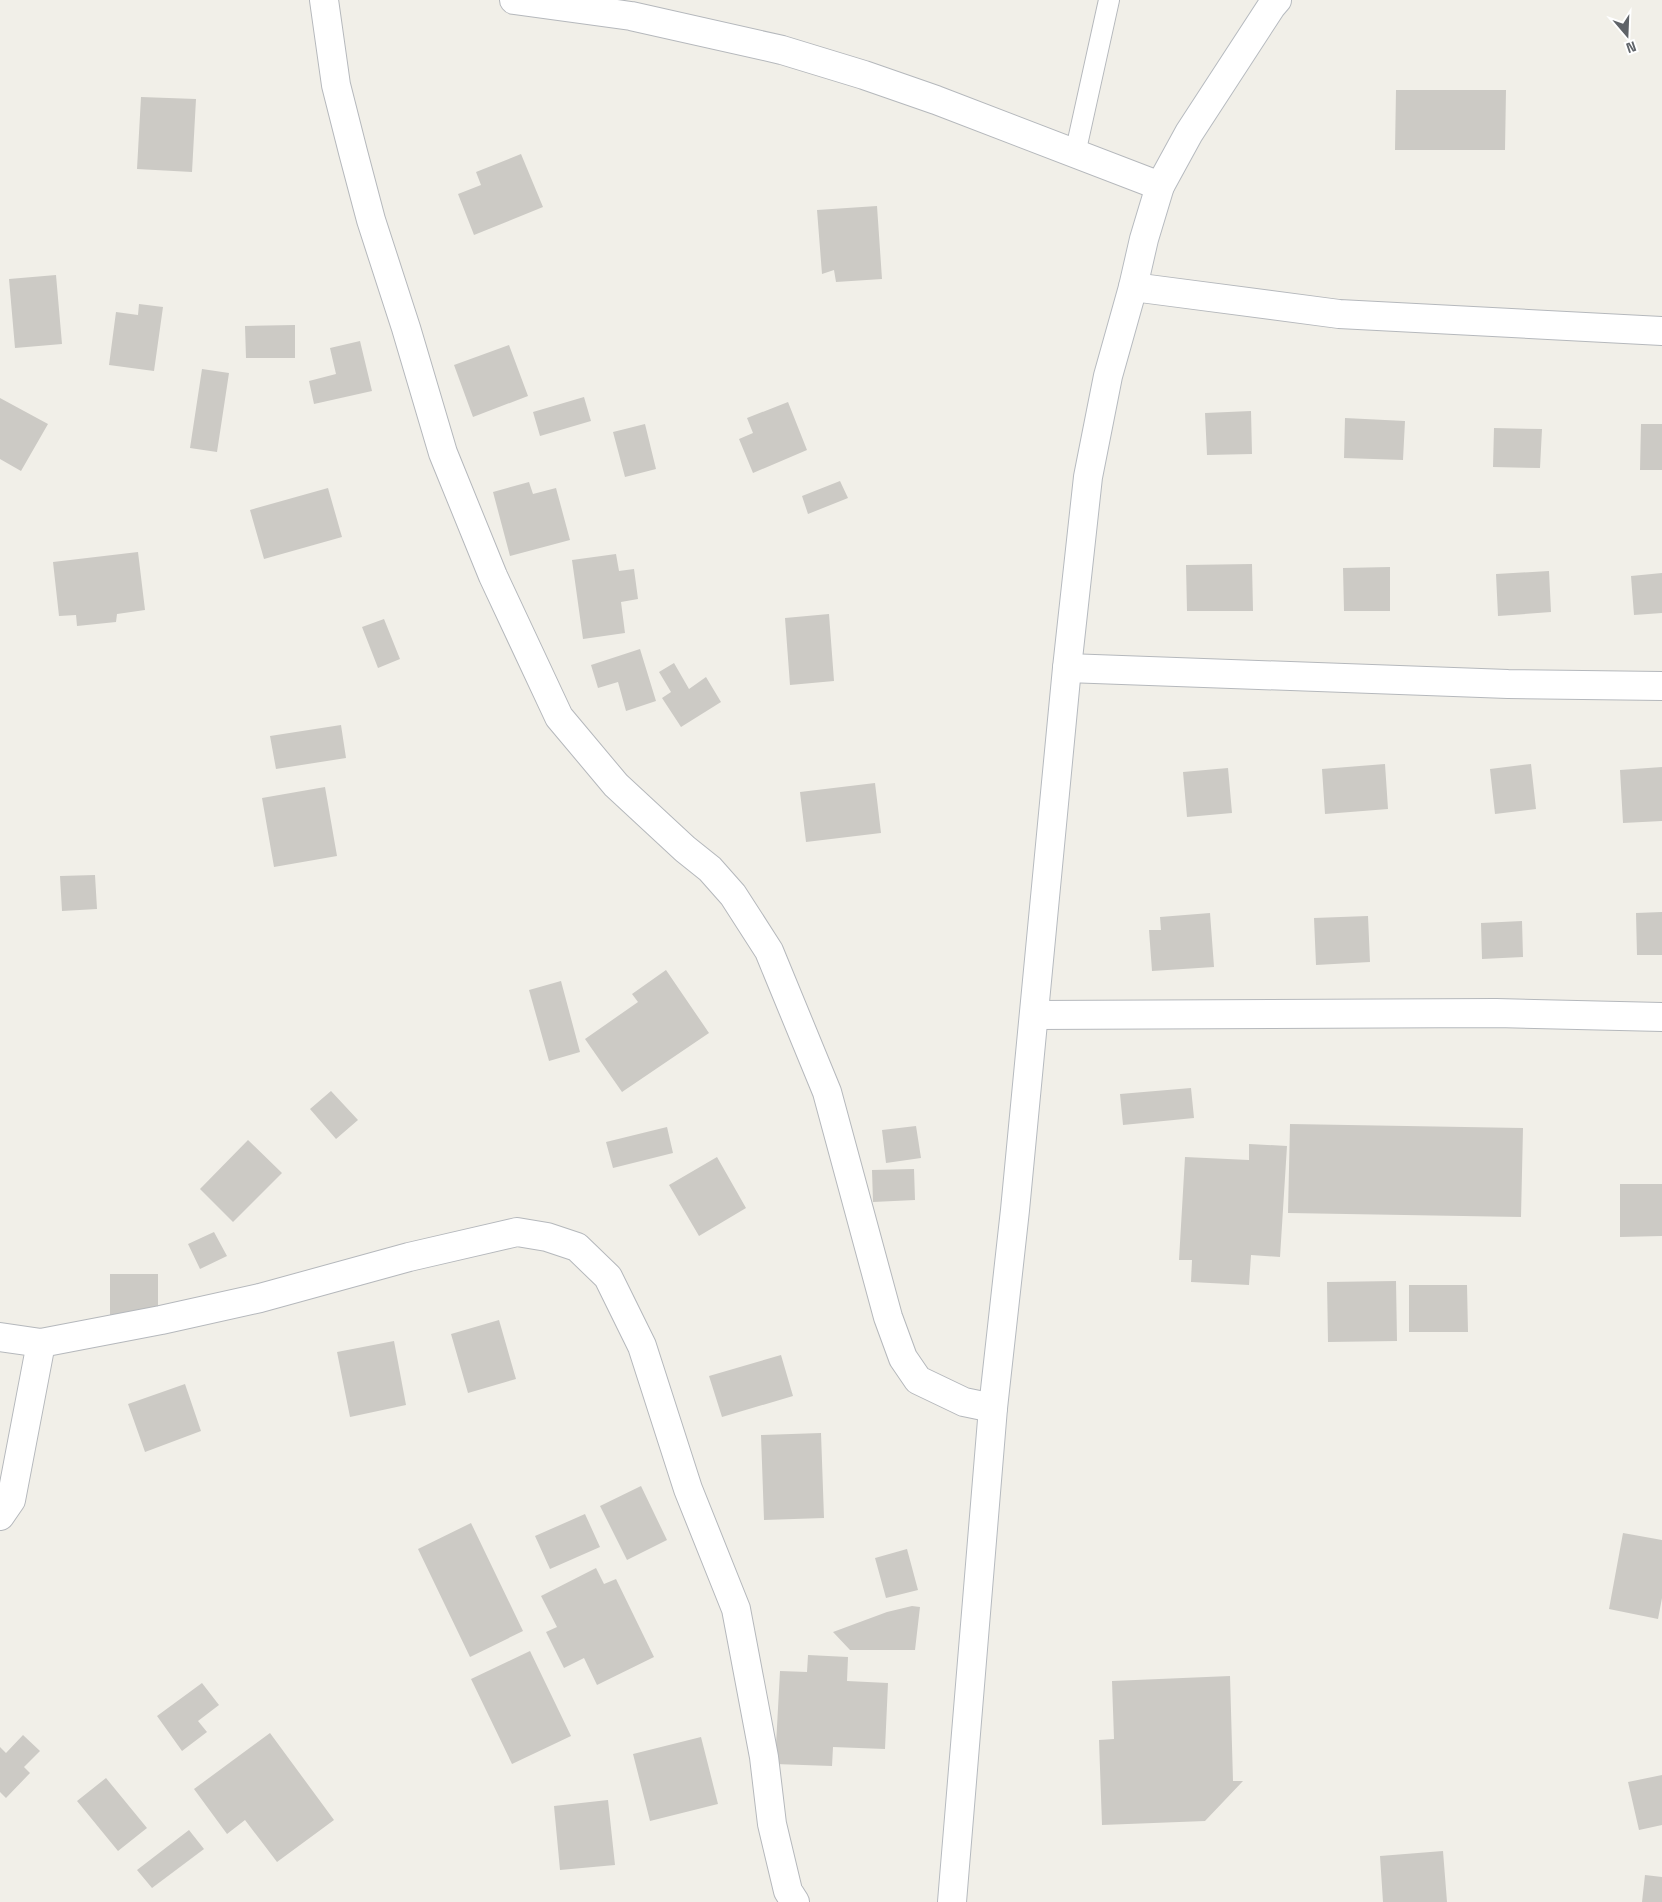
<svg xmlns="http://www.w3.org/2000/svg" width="1662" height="1902" font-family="'Space Grotesk',sans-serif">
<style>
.building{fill:#cccac5}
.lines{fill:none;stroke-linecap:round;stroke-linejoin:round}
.lane-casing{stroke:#b5b8bc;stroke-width:22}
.street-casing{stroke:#b5b8bc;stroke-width:30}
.secondary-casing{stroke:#b6babf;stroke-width:30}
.lane{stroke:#fff;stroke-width:20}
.street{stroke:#fff;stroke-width:28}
.secondary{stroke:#fff;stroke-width:28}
</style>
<rect width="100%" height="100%" fill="#f1efe8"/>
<path class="building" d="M 1396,90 L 1506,90 L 1505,150 L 1395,150 Z
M 141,97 L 196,99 L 192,172 L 137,169 Z
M 521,154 L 543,207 L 474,235 L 458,194 L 481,185 L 476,172 Z
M 877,206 L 882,279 L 836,282 L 834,270 L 822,274 L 817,210 Z
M 56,275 L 62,344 L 15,348 L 9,279 Z
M 139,304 L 163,307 L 154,371 L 109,365 L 116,312 L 138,315 Z
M 295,325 L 295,358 L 246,358 L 245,326 Z
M 360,341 L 372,391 L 314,404 L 309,381 L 336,374 L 330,348 Z
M 509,345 L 528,396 L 473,417 L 454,365 Z
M 202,369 L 229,373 L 217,452 L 190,448 Z
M 584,397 L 591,421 L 540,436 L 533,412 Z
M 0,398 L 48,424 L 21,471 L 0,459 Z
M 788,402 L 807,450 L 753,473 L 739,439 L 753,433 L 747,418 Z
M 1251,411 L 1252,454 L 1207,455 L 1205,413 Z
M 1345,418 L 1405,421 L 1403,460 L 1344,458 Z
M 645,424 L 656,469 L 625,477 L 613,432 Z
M 1641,424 L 1662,424 L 1662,470 L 1640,470 Z
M 1494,428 L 1542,429 L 1540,468 L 1493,467 Z
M 840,481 L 848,498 L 808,514 L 802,496 Z
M 529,482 L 533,494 L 556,488 L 570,540 L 510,556 L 493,492 Z
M 328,488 L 342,537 L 264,559 L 250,510 Z
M 138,552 L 145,610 L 117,614 L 116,622 L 77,626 L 76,615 L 59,616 L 53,562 Z
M 616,554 L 619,571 L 634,569 L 638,599 L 621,602 L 625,633 L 583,639 L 572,560 Z
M 1252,564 L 1253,611 L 1187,611 L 1186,565 Z
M 1390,567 L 1390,611 L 1344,611 L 1343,568 Z
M 1549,571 L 1551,612 L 1498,616 L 1496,574 Z
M 1662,573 L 1662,613 L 1634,615 L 1631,576 Z
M 829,614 L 834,681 L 790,685 L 785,618 Z
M 384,619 L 400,659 L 378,668 L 362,627 Z
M 640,649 L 656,701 L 626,711 L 618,682 L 598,688 L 591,665 Z
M 674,663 L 689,689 L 706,677 L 721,702 L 681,727 L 662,698 L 671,692 L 659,672 Z
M 341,725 L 346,758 L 276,769 L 270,736 Z
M 1385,764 L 1388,809 L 1325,814 L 1322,769 Z
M 1531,764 L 1536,809 L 1495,814 L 1490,769 Z
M 1662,767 L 1662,821 L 1623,823 L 1620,770 Z
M 1228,768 L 1232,813 L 1187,817 L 1183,772 Z
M 875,783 L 881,833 L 806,842 L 800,792 Z
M 325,787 L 337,856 L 274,867 L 262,798 Z
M 95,875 L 97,909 L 62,911 L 60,876 Z
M 1662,912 L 1662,955 L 1637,955 L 1636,913 Z
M 1210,913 L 1214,967 L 1152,971 L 1149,930 L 1161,930 L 1160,917 Z
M 1368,916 L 1370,962 L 1316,965 L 1314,918 Z
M 1522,921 L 1523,957 L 1482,959 L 1481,923 Z
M 666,970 L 709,1033 L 622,1092 L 585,1039 L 638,1002 L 632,994 Z
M 561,981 L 580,1052 L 549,1061 L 529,990 Z
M 1191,1088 L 1194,1118 L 1123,1125 L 1120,1094 Z
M 331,1091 L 358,1120 L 336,1139 L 310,1109 Z
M 1290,1124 L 1523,1128 L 1521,1217 L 1288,1213 Z
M 916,1126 L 921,1158 L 886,1163 L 882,1130 Z
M 667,1127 L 673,1153 L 613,1168 L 606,1142 Z
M 248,1140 L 282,1173 L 233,1222 L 200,1189 Z
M 1249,1144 L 1287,1146 L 1280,1257 L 1251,1255 L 1249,1285 L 1191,1282 L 1192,1260 L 1179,1260 L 1185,1157 L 1249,1160 Z
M 717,1157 L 746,1208 L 699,1236 L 669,1185 Z
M 914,1169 L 915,1200 L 873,1202 L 872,1170 Z
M 1620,1184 L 1662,1184 L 1662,1236 L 1620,1237 Z
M 214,1232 L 227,1256 L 200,1269 L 188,1244 Z
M 110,1274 L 158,1274 L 158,1315 L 110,1316 Z
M 1396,1281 L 1397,1341 L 1328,1342 L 1327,1282 Z
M 1409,1285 L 1467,1285 L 1468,1332 L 1409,1332 Z
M 499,1320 L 516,1379 L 468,1393 L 451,1334 Z
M 394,1341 L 406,1405 L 350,1417 L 337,1352 Z
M 781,1355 L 793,1396 L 722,1417 L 709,1376 Z
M 185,1384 L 201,1431 L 145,1452 L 128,1404 Z
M 821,1433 L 824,1518 L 764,1520 L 761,1435 Z
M 641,1486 L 667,1540 L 627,1560 L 600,1506 Z
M 585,1514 L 600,1547 L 550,1569 L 535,1536 Z
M 471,1523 L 523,1631 L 470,1657 L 418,1549 Z
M 1623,1533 L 1662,1540 L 1662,1598 L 1658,1619 L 1609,1609 Z
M 907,1549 L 918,1590 L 886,1598 L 875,1558 Z
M 596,1568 L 604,1584 L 616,1579 L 654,1657 L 597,1685 L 584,1658 L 564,1668 L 546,1632 L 557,1627 L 541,1596 Z
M 912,1606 L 920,1607 L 915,1650 L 850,1650 L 833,1632 L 887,1612 Z
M 530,1651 L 571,1736 L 512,1764 L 471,1679 Z
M 808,1655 L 848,1657 L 847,1681 L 888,1683 L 885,1749 L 833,1747 L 832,1766 L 775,1764 L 780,1671 L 807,1672 Z
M 1230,1676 L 1233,1781 L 1243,1781 L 1205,1821 L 1102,1825 L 1099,1740 L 1114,1739 L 1112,1681 Z
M 202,1683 L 219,1705 L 198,1721 L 207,1732 L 182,1751 L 157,1716 Z
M 270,1733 L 334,1820 L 277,1862 L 245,1820 L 227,1834 L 194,1789 Z
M 23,1735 L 40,1751 L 24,1767 L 30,1773 L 6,1798 L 0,1792 L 0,1747 L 6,1753 Z
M 701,1737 L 718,1804 L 650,1821 L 633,1754 Z
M 1662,1775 L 1662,1825 L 1639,1830 L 1628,1782 Z
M 106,1778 L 147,1828 L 118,1851 L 77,1801 Z
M 608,1800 L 615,1865 L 560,1870 L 554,1806 Z
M 189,1830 L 204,1849 L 152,1888 L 137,1870 Z
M 1443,1851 L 1447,1902 L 1383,1902 L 1380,1856 Z
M 1645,1875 L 1662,1877 L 1662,1902 L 1642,1902 Z"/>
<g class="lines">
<defs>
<path id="lane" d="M 1075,154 L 1109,0"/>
<path id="street" d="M 324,0 L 336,85 L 353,152 L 371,220 L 406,328 L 443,453 L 493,576 L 559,717 L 616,785 L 685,849 L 710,869 L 733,895 L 769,951 L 827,1092 L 888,1317 L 903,1358 L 918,1380 L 964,1402 L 993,1408
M 514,0 L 631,16 L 782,50 L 864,75 L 936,100 L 1160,186
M 1133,287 L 1339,314 L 1662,331
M 1067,668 L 1508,684 L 1662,686
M 1034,1015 L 1496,1013 L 1662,1017
M 0,1337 L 41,1343 L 161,1320 L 260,1298 L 409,1257 L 517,1232 L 547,1237 L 577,1247 L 608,1277 L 642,1346 L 688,1489 L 736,1609 L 764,1757 L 772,1824 L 788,1891 L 795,1902
M 0,1516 L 11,1500 L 41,1343"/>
<path id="secondary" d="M 952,1902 L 993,1408 L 1015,1210 L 1067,668 L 1088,477 L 1108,376 L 1133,287 L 1144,239 L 1160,186 L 1189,133 L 1271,7 L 1277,0"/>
</defs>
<use href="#lane" class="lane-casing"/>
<use href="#street" class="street-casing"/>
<use href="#secondary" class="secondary-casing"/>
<use href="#lane" class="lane"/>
<use href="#street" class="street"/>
<use href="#secondary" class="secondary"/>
</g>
<g transform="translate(1627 35) rotate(161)" stroke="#ffffff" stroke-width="4" paint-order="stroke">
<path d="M0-4L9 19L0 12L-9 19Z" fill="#5f6368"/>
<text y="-8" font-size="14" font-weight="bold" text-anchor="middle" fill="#5f6368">N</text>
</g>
</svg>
